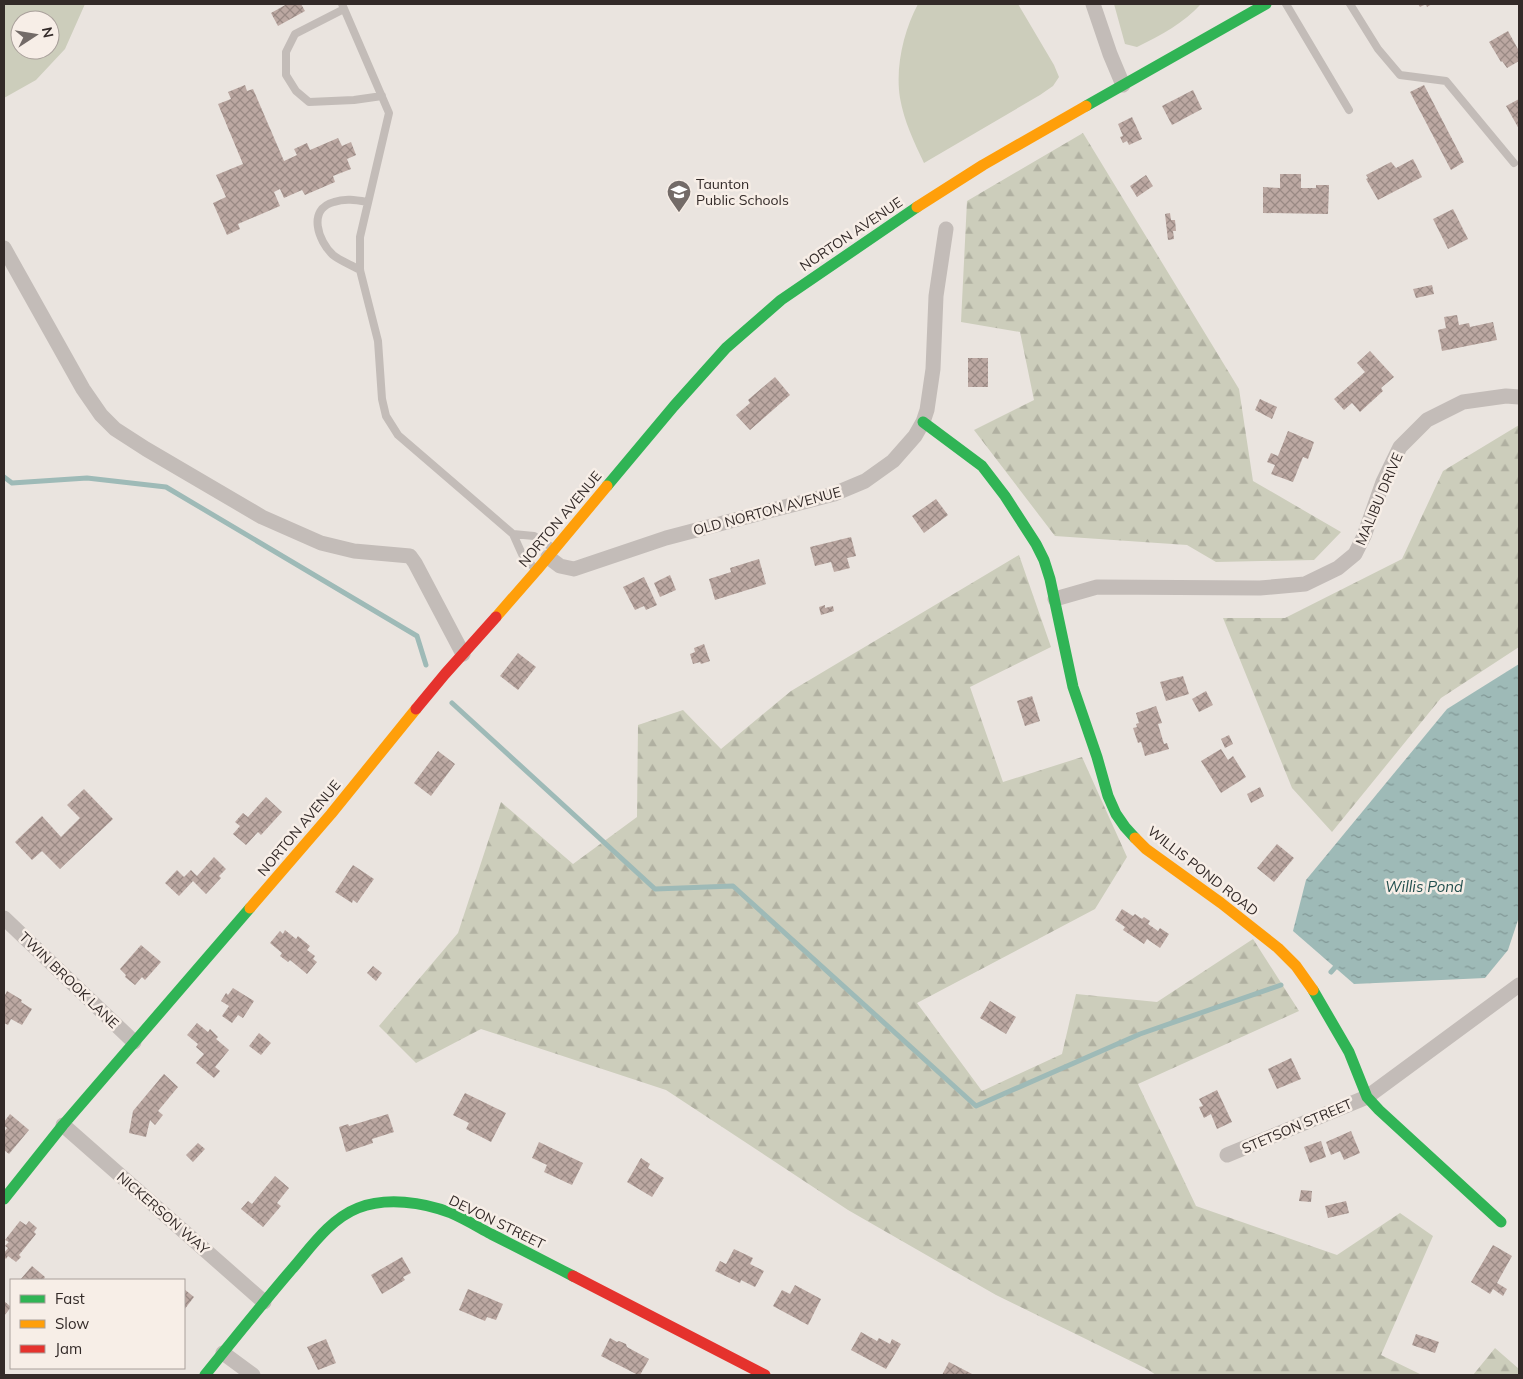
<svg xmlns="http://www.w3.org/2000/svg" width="1523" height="1379" font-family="Mulish,sans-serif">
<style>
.forest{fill:url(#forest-firs)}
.pitch{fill:#cccdbb;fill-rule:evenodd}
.water{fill:url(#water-ripples)}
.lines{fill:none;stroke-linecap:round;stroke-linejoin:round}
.stream{stroke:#9ebab7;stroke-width:5}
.building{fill:url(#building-cross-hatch)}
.lane{stroke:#c3bcb8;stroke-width:8}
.street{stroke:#c3bcb8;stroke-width:15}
.fast{stroke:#30b455;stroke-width:11}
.slow{stroke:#ff9f0a;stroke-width:11}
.jam{stroke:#e5322d;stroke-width:11}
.labels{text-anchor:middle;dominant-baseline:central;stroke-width:5;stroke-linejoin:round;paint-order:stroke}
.poi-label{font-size:14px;fill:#332a28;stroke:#f7eee7;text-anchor:start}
.street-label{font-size:14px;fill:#332a28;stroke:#f7eee7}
.water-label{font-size:15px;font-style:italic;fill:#224f4e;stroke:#f7eee7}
</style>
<defs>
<pattern id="forest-firs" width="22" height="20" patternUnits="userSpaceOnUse" patternTransform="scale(1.25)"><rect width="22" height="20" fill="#cccdbb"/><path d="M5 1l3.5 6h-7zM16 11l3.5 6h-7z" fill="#b0b0a1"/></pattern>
<pattern id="water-ripples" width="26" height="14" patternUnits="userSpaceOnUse" patternTransform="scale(1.25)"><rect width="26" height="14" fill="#9ebab7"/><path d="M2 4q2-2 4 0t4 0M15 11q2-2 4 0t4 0" fill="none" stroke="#819795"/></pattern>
<pattern id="building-cross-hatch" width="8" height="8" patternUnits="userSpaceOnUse" patternTransform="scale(1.25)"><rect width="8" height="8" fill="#bca8a2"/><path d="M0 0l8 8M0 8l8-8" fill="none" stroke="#998984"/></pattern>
</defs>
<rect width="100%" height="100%" fill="#eae4df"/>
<path class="forest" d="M 1083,133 L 1239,389 L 1253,481 L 1341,532 L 1314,560 L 1216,562 L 1187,545 L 1055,536 L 974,430 L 1034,400 L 1020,332 L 961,322 L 967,201 Z
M 1519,425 L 1519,647 L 1441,698 L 1332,832 L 1292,788 L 1223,618 L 1285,618 L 1402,559 L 1443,471 Z
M 1019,555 L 1051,647 L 970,687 L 1003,782 L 1082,757 L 1127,857 L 1095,909 L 917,1003 L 982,1091 L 1062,1054 L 1076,994 L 1157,1002 L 1253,939 L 1299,1011 L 1138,1084 L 1196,1206 L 1337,1255 L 1400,1213 L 1433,1236 L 1381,1355 L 1422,1375 L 1156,1375 L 1147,1369 L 996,1295 L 848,1210 L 666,1090 L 481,1029 L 416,1063 L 379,1026 L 458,933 L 501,802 L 573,864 L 637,817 L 638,725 L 683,710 L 721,749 L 791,691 Z
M 1495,1348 L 1519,1369 L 1519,1375 L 1473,1375 Z"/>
<path class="pitch" d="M 4,4 L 85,4 L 65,49 L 36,80 L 4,98 ZM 20,20 L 50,20 L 50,50 L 20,50 Z
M 918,4 L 1018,4 L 1054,65 L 1059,77 L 1053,86 L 1040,95 L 924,163 C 914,142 904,121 900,98 C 895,67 904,30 918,4 Z
M 1114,4 L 1201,4 C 1184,23 1161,35 1137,47 L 1125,44 Z"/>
<path class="water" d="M 1519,664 L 1519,917 L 1508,950 L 1485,978 L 1354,984 L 1293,931 L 1306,880 L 1447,709 Z"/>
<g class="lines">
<path class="stream" d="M 4,477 L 12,483 L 87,478 L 166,487 L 417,636 L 426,665
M 452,703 L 655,889 L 733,886 L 976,1106 L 1140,1034 L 1281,985
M 1331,972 L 1339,963"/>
</g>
<path class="building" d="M 287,4 L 301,4 L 305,11 L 278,26 L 271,13 Z
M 1418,4 L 1432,4 L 1427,7 L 1426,4 L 1420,7 Z
M 1508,31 L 1519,51 L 1519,61 L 1507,68 L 1502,61 L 1501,62 L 1489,42 Z
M 245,85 L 247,91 L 253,89 L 284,161 L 297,155 L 294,149 L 307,143 L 310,150 L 338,138 L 342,146 L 351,142 L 356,155 L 347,159 L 351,169 L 333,176 L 335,182 L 305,195 L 302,190 L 284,198 L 280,189 L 274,192 L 280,206 L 238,224 L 240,229 L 227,235 L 213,203 L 226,197 L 216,175 L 243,164 L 218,104 L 231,99 L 228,92 Z
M 1424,85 L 1464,162 L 1451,170 L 1410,92 Z
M 1193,90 L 1202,109 L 1172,125 L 1162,106 Z
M 1519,99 L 1519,129 L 1506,106 Z
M 1132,117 L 1142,139 L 1129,145 L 1127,141 L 1123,143 L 1120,137 L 1123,136 L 1118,124 Z
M 1413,159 L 1422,177 L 1378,200 L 1366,179 L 1368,178 L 1366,175 L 1391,162 L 1396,168 Z
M 1280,174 L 1301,174 L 1301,188 L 1316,188 L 1316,185 L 1329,185 L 1328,214 L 1263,213 L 1263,187 L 1280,188 Z
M 1146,175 L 1153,186 L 1137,197 L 1130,186 Z
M 1453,209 L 1468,239 L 1448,249 L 1433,219 Z
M 1170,213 L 1171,220 L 1175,220 L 1176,231 L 1173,231 L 1174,239 L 1168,240 L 1165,214 Z
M 1432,285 L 1434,294 L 1416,298 L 1413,289 Z
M 1457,315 L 1459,325 L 1469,323 L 1470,327 L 1493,322 L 1497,340 L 1442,351 L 1438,330 L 1446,328 L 1444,317 Z
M 1370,351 L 1394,377 L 1381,388 L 1383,391 L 1360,412 L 1352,403 L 1344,410 L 1334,399 L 1365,372 L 1357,363 Z
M 968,358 L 988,358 L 988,387 L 968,387 Z
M 775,377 L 790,395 L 750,430 L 736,415 L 750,403 L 748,400 Z
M 1260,399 L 1277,407 L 1272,419 L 1255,410 Z
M 1288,431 L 1314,442 L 1308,459 L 1303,457 L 1293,482 L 1271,474 L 1275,465 L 1267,462 L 1271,453 L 1278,456 Z
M 936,499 L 948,515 L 924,533 L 912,516 Z
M 851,537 L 856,556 L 847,558 L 850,568 L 834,572 L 831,562 L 815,566 L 810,547 Z
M 759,559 L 766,584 L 715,600 L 709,579 L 731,572 L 730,568 Z
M 670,575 L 676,590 L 660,597 L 654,583 Z
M 644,577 L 657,605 L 646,610 L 644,606 L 635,610 L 623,587 Z
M 825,605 L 825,608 L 833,606 L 834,611 L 821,615 L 819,607 Z
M 704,644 L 710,661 L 701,664 L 700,662 L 693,664 L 690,654 L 695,652 L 694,648 Z
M 518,653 L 536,667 L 518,690 L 500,676 Z
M 1183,676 L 1189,694 L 1166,701 L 1160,682 Z
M 1206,691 L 1213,705 L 1199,712 L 1192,699 Z
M 1032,696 L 1040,721 L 1025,726 L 1017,701 Z
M 1156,706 L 1162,723 L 1158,724 L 1164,744 L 1167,743 L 1169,749 L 1145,756 L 1141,742 L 1138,743 L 1133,728 L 1137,727 L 1136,724 L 1139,723 L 1136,713 Z
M 1229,735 L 1233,744 L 1225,748 L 1221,739 Z
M 1221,749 L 1228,760 L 1233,756 L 1246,777 L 1221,793 L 1201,761 Z
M 438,751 L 455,764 L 431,796 L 414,783 Z
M 1260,787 L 1264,796 L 1251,803 L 1247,794 Z
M 84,789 L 113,819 L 60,869 L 42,851 L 32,860 L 15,842 L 42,816 L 61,837 L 80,818 L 67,805 Z
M 266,797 L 282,812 L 261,835 L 258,832 L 246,845 L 233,834 L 240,826 L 235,822 L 243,813 L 248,817 Z
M 1277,844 L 1294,858 L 1274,882 L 1257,868 Z
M 214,857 L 226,869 L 219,876 L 221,878 L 206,894 L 193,881 L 179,896 L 165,883 L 177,870 L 184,877 L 191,870 L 197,876 Z
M 353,865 L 374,879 L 357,903 L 353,900 L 352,903 L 335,892 Z
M 1122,909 L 1133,916 L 1135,914 L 1142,919 L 1144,917 L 1150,921 L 1148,924 L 1158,931 L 1160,928 L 1169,934 L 1160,948 L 1147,939 L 1144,944 L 1123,930 L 1125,927 L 1115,920 Z
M 285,930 L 296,939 L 298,936 L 310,946 L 307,950 L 315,956 L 313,959 L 317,962 L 307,974 L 290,960 L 288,962 L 280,956 L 282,953 L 270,943 L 280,931 L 283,934 Z
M 141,945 L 161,962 L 145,980 L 142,977 L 135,985 L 125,977 L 126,975 L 120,969 Z
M 373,966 L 382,973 L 376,981 L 367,973 Z
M 233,988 L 254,1001 L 243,1018 L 238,1015 L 232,1023 L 222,1016 L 229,1006 L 221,1001 L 226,993 L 228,995 Z
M 7,991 L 22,1000 L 21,1002 L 32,1009 L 22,1025 L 11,1019 L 8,1025 L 4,1023 L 4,997 Z
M 990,1001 L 1016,1017 L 1006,1034 L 980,1018 Z
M 197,1023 L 208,1032 L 210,1029 L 218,1037 L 216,1039 L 229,1050 L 215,1067 L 220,1071 L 214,1078 L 196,1063 L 204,1054 L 196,1047 L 198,1044 L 187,1035 Z
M 259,1033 L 271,1043 L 261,1055 L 249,1046 Z
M 1291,1058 L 1301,1079 L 1277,1089 L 1268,1069 Z
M 164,1074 L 178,1087 L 158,1111 L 163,1115 L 155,1125 L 150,1120 L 146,1137 L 129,1133 L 133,1111 Z
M 1217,1090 L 1232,1122 L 1217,1129 L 1211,1114 L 1204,1118 L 1199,1107 L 1203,1106 L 1199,1099 Z
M 465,1093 L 506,1113 L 491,1142 L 466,1129 L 469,1123 L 453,1115 Z
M 10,1114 L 29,1130 L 9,1154 L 4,1150 L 4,1132 L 7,1128 L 4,1126 L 4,1122 Z
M 388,1114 L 394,1132 L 372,1139 L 373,1143 L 346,1152 L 339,1127 L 348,1124 L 349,1126 Z
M 1351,1131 L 1360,1153 L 1344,1160 L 1340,1151 L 1331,1155 L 1326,1142 Z
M 1321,1141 L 1326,1157 L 1310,1163 L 1304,1147 Z
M 539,1142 L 583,1163 L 572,1185 L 544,1172 L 547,1165 L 532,1158 Z
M 198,1143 L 205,1149 L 193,1162 L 186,1155 Z
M 641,1158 L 650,1164 L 648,1168 L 664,1178 L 652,1197 L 627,1182 Z
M 275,1176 L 289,1188 L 277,1203 L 281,1206 L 263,1227 L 241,1209 L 248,1201 L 252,1204 Z
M 1301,1190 L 1312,1191 L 1311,1202 L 1299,1201 Z
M 1346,1201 L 1349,1213 L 1328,1218 L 1325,1206 Z
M 20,1221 L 26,1225 L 29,1221 L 37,1228 L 34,1232 L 36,1234 L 19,1255 L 21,1257 L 16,1262 L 8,1256 L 6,1259 L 4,1257 L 4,1253 L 8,1248 L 5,1246 L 9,1242 L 5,1240 Z
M 1493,1245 L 1512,1256 L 1497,1283 L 1507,1289 L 1503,1296 L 1493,1289 L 1490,1294 L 1471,1282 Z
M 734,1249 L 753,1258 L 750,1264 L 764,1271 L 755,1287 L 741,1280 L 740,1283 L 715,1271 L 720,1261 L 726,1264 Z
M 402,1257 L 411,1273 L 403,1277 L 405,1280 L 382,1294 L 371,1275 Z
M 32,1266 L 45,1277 L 44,1279 L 45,1280 L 20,1280 Z
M 795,1285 L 821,1299 L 808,1325 L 773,1306 L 782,1290 L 790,1294 Z
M 184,1289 L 194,1297 L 184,1310 Z
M 468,1289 L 503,1304 L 496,1320 L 487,1317 L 485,1321 L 459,1310 Z
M 4,1301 L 11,1307 L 4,1316 Z
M 861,1332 L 877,1341 L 879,1338 L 890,1344 L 892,1339 L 901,1344 L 886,1369 L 851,1350 Z
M 1416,1334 L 1439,1342 L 1435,1353 L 1412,1345 Z
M 610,1338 L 617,1342 L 619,1341 L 626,1344 L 627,1347 L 649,1359 L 640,1375 L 638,1375 L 601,1356 Z
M 326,1339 L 336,1363 L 318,1370 L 307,1347 Z
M 949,1362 L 974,1375 L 942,1375 Z"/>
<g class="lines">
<path class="lane" d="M 342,4 L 389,113 L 360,237 L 360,270 L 378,341 L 382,399 L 386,416 L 398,435 L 513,534
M 1286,4 L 1349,110
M 1350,4 L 1378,49 L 1400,75 L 1446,81 L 1514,163
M 344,9 L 295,34 L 286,52 L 286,75 L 296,91 L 309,102 L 354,100 L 382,96
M 360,270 C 352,265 340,261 333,255 C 318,241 307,209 334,202 C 345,198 356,200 368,202
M 536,570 L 522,554 L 513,534 L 534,536 L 553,548"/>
<path class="street" d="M 1093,4 L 1110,54 L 1123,85
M 4,248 L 83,389 L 101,415 L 115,429 L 146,449 L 262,517 L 321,543 L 354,551 L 410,556 L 415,563 L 463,654
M 548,557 L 560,566 L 574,569 L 666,538 L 834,494 L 865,481 L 893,461 L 915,436 L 923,422 L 927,410 L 933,369 L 936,296 L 946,229
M 1055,599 L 1097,587 L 1260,588 L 1305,584 L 1338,568 L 1355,554 L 1364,536 L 1383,482 L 1400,447 L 1427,420 L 1463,402 L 1506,396 L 1519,397
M 4,918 L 134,1042
M 63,1125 L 264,1302
M 1227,1155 L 1367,1097 L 1519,985
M 223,1353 L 253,1375"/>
<path class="fast" d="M 1086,106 L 1266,4
M 923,422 L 982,466 L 1005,496 L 1036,544 L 1044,560 L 1050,579 L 1073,687 L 1097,757 L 1108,796 L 1116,814 L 1125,827 L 1135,838
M 607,486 L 674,406 L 726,348 L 781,300 L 917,207
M 1313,990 L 1349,1052 L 1367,1097 L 1379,1110 L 1501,1222
M 4,1199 L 63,1125 L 250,908
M 205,1375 C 234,1339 262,1304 292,1269 C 311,1247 330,1219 358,1208 C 386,1197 423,1202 451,1213 C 465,1219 478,1227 491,1234 C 519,1248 546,1262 573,1276"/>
<path class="slow" d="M 917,207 L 983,165 L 1086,106
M 496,617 L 537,570 L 607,486
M 1135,838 L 1146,849 L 1221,903 L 1278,948 L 1296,966 L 1313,990
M 250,908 L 331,814 L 416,709"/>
<path class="jam" d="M 416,709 L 445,674 L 496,617
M 573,1276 L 765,1375"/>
</g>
<defs>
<symbol id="school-pin" viewBox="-11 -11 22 30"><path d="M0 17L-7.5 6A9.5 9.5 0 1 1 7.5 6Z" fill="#736b68" stroke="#f7eee7"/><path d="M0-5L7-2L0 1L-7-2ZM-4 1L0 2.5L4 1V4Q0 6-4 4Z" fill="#fff"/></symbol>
</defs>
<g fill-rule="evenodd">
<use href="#school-pin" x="665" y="178" width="28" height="38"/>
</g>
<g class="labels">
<g class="poi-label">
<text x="696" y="184">Taunton<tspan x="696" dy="16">Public Schools</tspan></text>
</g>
<g class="street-label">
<text transform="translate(851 234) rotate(-34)">NORTON AVENUE</text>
<text transform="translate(1379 499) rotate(-67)">MALIBU DRIVE</text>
<text transform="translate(767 511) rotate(-15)">OLD NORTON AVENUE</text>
<text transform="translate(560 519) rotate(-50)">NORTON AVENUE</text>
<text transform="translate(299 828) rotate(-50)">NORTON AVENUE</text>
<text transform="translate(1203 871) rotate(38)">WILLIS POND ROAD</text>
<text transform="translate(69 980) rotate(44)">TWIN BROOK LANE</text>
<text transform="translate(1297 1126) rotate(-23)">STETSON STREET</text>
<text transform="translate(163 1213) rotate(41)">NICKERSON WAY</text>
<text transform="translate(497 1222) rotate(26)">DEVON STREET</text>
</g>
<g class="water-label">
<text x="1424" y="886">Willis Pond</text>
</g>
</g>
<rect width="1523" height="1379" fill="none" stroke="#332a28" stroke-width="10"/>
<rect x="10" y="1279" width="175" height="90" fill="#f7eee7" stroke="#a9a09b"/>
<rect x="20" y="1295" width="25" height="8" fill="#30b455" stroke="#a9a09b"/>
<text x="55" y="1304" font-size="15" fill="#332a28">Fast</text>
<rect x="20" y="1320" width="25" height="8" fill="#ff9f0a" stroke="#a9a09b"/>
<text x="55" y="1329" font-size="15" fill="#332a28">Slow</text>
<rect x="20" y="1345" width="25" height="8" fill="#e5322d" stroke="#a9a09b"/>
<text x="55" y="1354" font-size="15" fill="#332a28">Jam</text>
<g transform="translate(35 35) rotate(78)"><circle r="24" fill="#f7eee7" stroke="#a9a09b"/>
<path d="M0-4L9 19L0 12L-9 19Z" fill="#736b68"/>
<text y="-8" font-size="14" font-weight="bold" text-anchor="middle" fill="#332a28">N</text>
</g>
</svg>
